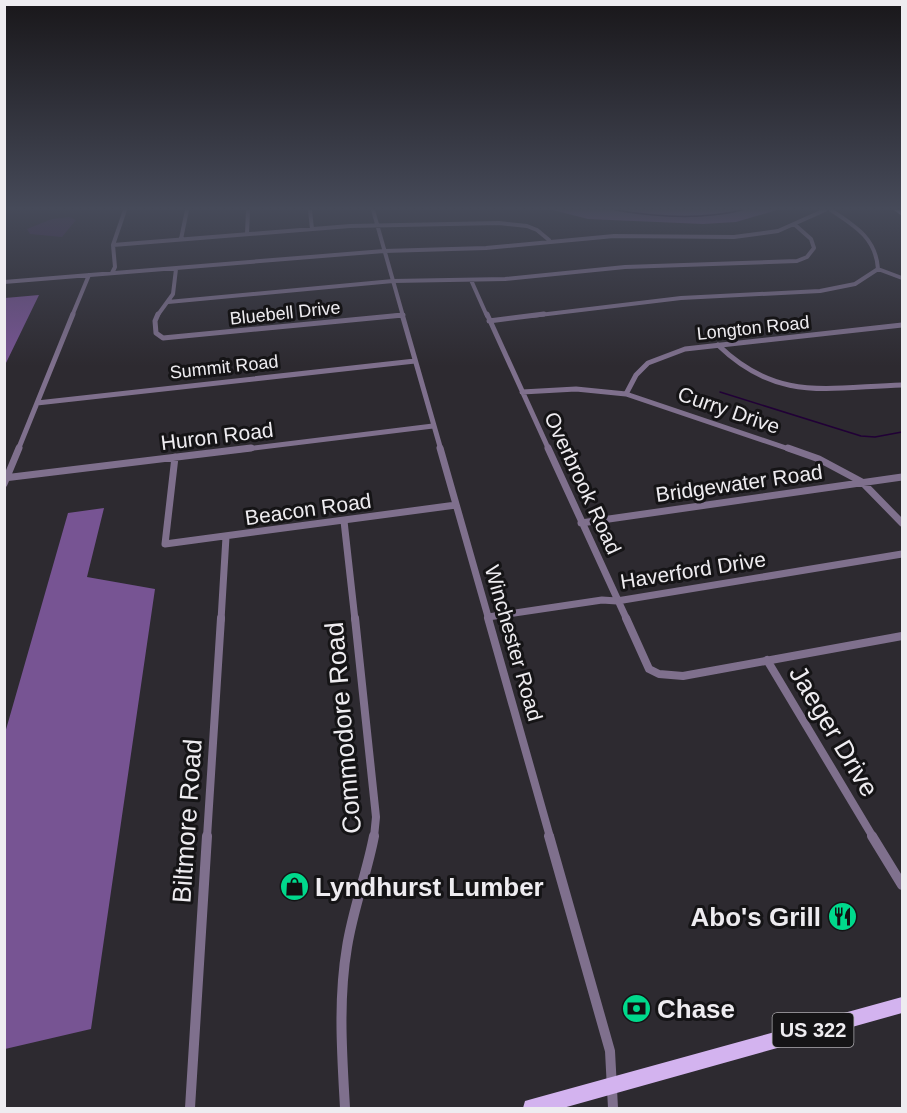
<svg xmlns="http://www.w3.org/2000/svg" width="907" height="1113" font-family="Helvetica,sans-serif">
<style>
.green{fill:#422a54}
.forest{fill:#775493}
.lines{fill:none;stroke-linecap:round;stroke-linejoin:round}
.stream{stroke:#210036;stroke-width:1.5}
.street-far4{stroke:#7f708d;stroke-width:4}
.street-far3{stroke:#7f708d;stroke-width:5}
.street-far2{stroke:#7f708d;stroke-width:7}
.street-far1{stroke:#7f708d;stroke-width:8}
.street{stroke:#7f708d;stroke-width:10}
.primary{fill:#d3b3ef;fill-rule:evenodd}
.labels{text-anchor:middle;dominant-baseline:central;stroke-width:6;stroke-linejoin:round;paint-order:stroke}
.far-street-label{font-size:18px;fill:#eeecf0;stroke:#151416}
.shield{fill:#151416;stroke:#adabaf;stroke-width:1.5}
.shield-label{font-size:20px;font-weight:bold;fill:#eeecf0}
.street-label{font-size:21px;fill:#eeecf0;stroke:#151416}
.near-street-label{font-size:26px;fill:#eeecf0;stroke:#151416}
.near-poi-label{font-size:26px;font-weight:bold;fill:#eeecf0;stroke:#151416;text-anchor:start}
</style>
<rect width="100%" height="100%" fill="#2d2a30"/>
<path class="green" d="M 69,217 L 76,220 L 62,237 L 30,234 L 27,229 L 52,219 Z"/>
<path class="forest" d="M 553,210 L 777,210 L 736,222 L 703,224 L 588,219 Z
M 39,295 L 5,365 L 5,298 Z
M 104,508 L 87,577 L 155,589 L 91,1029 L 5,1049 L 5,733 L 68,513 Z"/>
<g class="lines">
<path class="stream" d="M 615,210 C 656,217 701,220 742,210
M 720,392 L 861,436 L 875,437 L 902,432"/>
<path class="street-far4" d="M 310,210 L 312,229
M 373,210 L 403,316
M 247,234 L 248,210
M 181,239 L 187,210
M 113,245 L 350,226 L 499,223 L 527,226 L 537,230 L 549,240
M 878,269 L 902,278
M 112,273 L 115,267 L 113,245 L 125,210
M 471,280 L 487,316
M 4,282 L 384,251 L 486,248 L 614,236 L 734,237 L 778,231 L 825,210
M 168,302 L 393,281 L 505,279 L 625,267 L 797,261 L 807,257 L 814,248 L 811,239 L 794,224
M 72,316 L 89,275
M 157,316 L 173,294 L 176,269
M 393,316 L 403,315
M 531,316 L 681,298 L 820,291 L 855,284 L 878,269 C 876,238 855,226 831,210"/>
<path class="street-far3" d="M 158,314 L 155,321 L 156,333 L 163,338 L 403,315
M 402,314 L 441,450
M 487,314 L 549,450
M 489,321 L 544,314
M 718,345 C 778,403 828,387 902,385
M 522,392 L 576,389 L 626,394 L 792,450
M 626,394 L 636,375 L 648,363 L 685,349 L 902,325
M 37,403 L 415,361
M 18,450 L 73,314
M 238,450 L 433,426"/>
<path class="street-far2" d="M 440,448 L 489,620
M 548,448 L 627,620
M 788,448 L 819,459 L 862,482 L 902,523
M 175,457 L 165,544 L 456,505
M 4,478 L 251,448
M 4,484 L 19,448
M 344,521 L 355,620
M 581,523 L 902,477
M 488,617 L 602,600 L 617,601 L 902,554
M 221,620 L 226,537"/>
<path class="street-far1" d="M 355,618 L 376,817 L 374,837
M 488,618 L 550,837
M 626,618 L 649,669 L 659,674 L 683,676 L 902,636
M 767,660 L 873,837
M 207,837 L 221,618"/>
<path class="street" d="M 549,836 L 610,1051 L 613,1108
M 872,836 L 902,885
M 190,1108 L 207,836
M 345,1108 C 342,1055 338,1000 347,947 C 353,909 367,873 374,836"/>
<path class="primary" d="M 894,210 L 901,210 L 902,216 Z
M 902,997 L 902,1013 L 563,1108 L 523,1108 L 525,1101 L 532,1099 Z"/>
</g>
<linearGradient id="sky" x2="0" y2="1"><stop stop-color="#19171a"/><stop offset="0.57" stop-color="#464a59"/><stop offset="1" stop-color="#464a59" stop-opacity="0"/></linearGradient>
<rect width="907" height="366" fill="url(#sky)"/>
<defs>
<symbol id="shop-disc" viewBox="-11 -11 22 22"><circle r="9.5" fill="#00d98c" stroke="#151416"/><path d="M-5-2.5h2.3a2.7 3.5 0 0 1 5.4 0H5L5.5 6h-11ZM-1.5-2.5h3a1.5 2.3 0 0 0-3 0Z" fill="#111"/></symbol>
<symbol id="restaurant-disc" viewBox="-11 -11 22 22"><circle r="9.5" fill="#00d98c" stroke="#151416"/><path d="M-5-6h1v4h1v-4h1v4h1v-4h1v5L-1.5 .5V6h-2V.5L-5-1ZM5-6V6H3V1.5H1.5Q1.5-4 5-6Z" fill="#111"/></symbol>
<symbol id="bank-disc" viewBox="-11 -11 22 22"><circle r="9.5" fill="#00d98c" stroke="#151416"/><path d="M-6-4H6V4H-6ZM0-2.3a2.3 2.3 0 1 0 0 4.6a2.3 2.3 0 1 0 0-4.6Z" fill="#111"/></symbol>
</defs>
<g fill-rule="evenodd">
<use href="#shop-disc" x="278" y="870" width="33" height="33"/>
<use href="#restaurant-disc" x="826" y="900" width="33" height="33"/>
<use href="#bank-disc" x="620" y="992" width="33" height="33"/>
</g>
<g class="labels">
<g class="far-street-label">
<text transform="translate(285 313) rotate(-6)">Bluebell Drive</text>
<text transform="translate(753 328) rotate(-6)">Longton Road</text>
<text transform="translate(224 367) rotate(-6)">Summit Road</text>
</g>
<rect class="shield" x="772.5" y="1013" width="81" height="34" rx="4.5"/>
<g class="shield-label">
<text x="813" y="1030">US 322</text>
</g>
<g class="street-label">
<text transform="translate(729 410) rotate(19)">Curry Drive</text>
<text transform="translate(217 436) rotate(-7)">Huron Road</text>
<text transform="translate(583 483) rotate(65)">Overbrook Road</text>
<text transform="translate(739 483) rotate(-8)">Bridgewater Road</text>
<text transform="translate(308 509) rotate(-8)">Beacon Road</text>
<text transform="translate(693 570) rotate(-9)">Haverford Drive</text>
<text transform="translate(514 643) rotate(74)">Winchester Road</text>
</g>
<g class="near-street-label">
<text transform="translate(343 728) rotate(-95)">Commodore Road</text>
<text transform="translate(834 731) rotate(59)">Jaeger Drive</text>
<text transform="translate(187 821) rotate(-86)">Biltmore Road</text>
</g>
<g class="near-poi-label">
<text x="315" y="887">Lyndhurst Lumber</text>
<text x="821" y="917" text-anchor="end">Abo's Grill</text>
<text x="657" y="1009">Chase</text>
</g>
</g>
<rect width="907" height="1113" fill="none" stroke="#eeecf0" stroke-width="12"/>
</svg>
